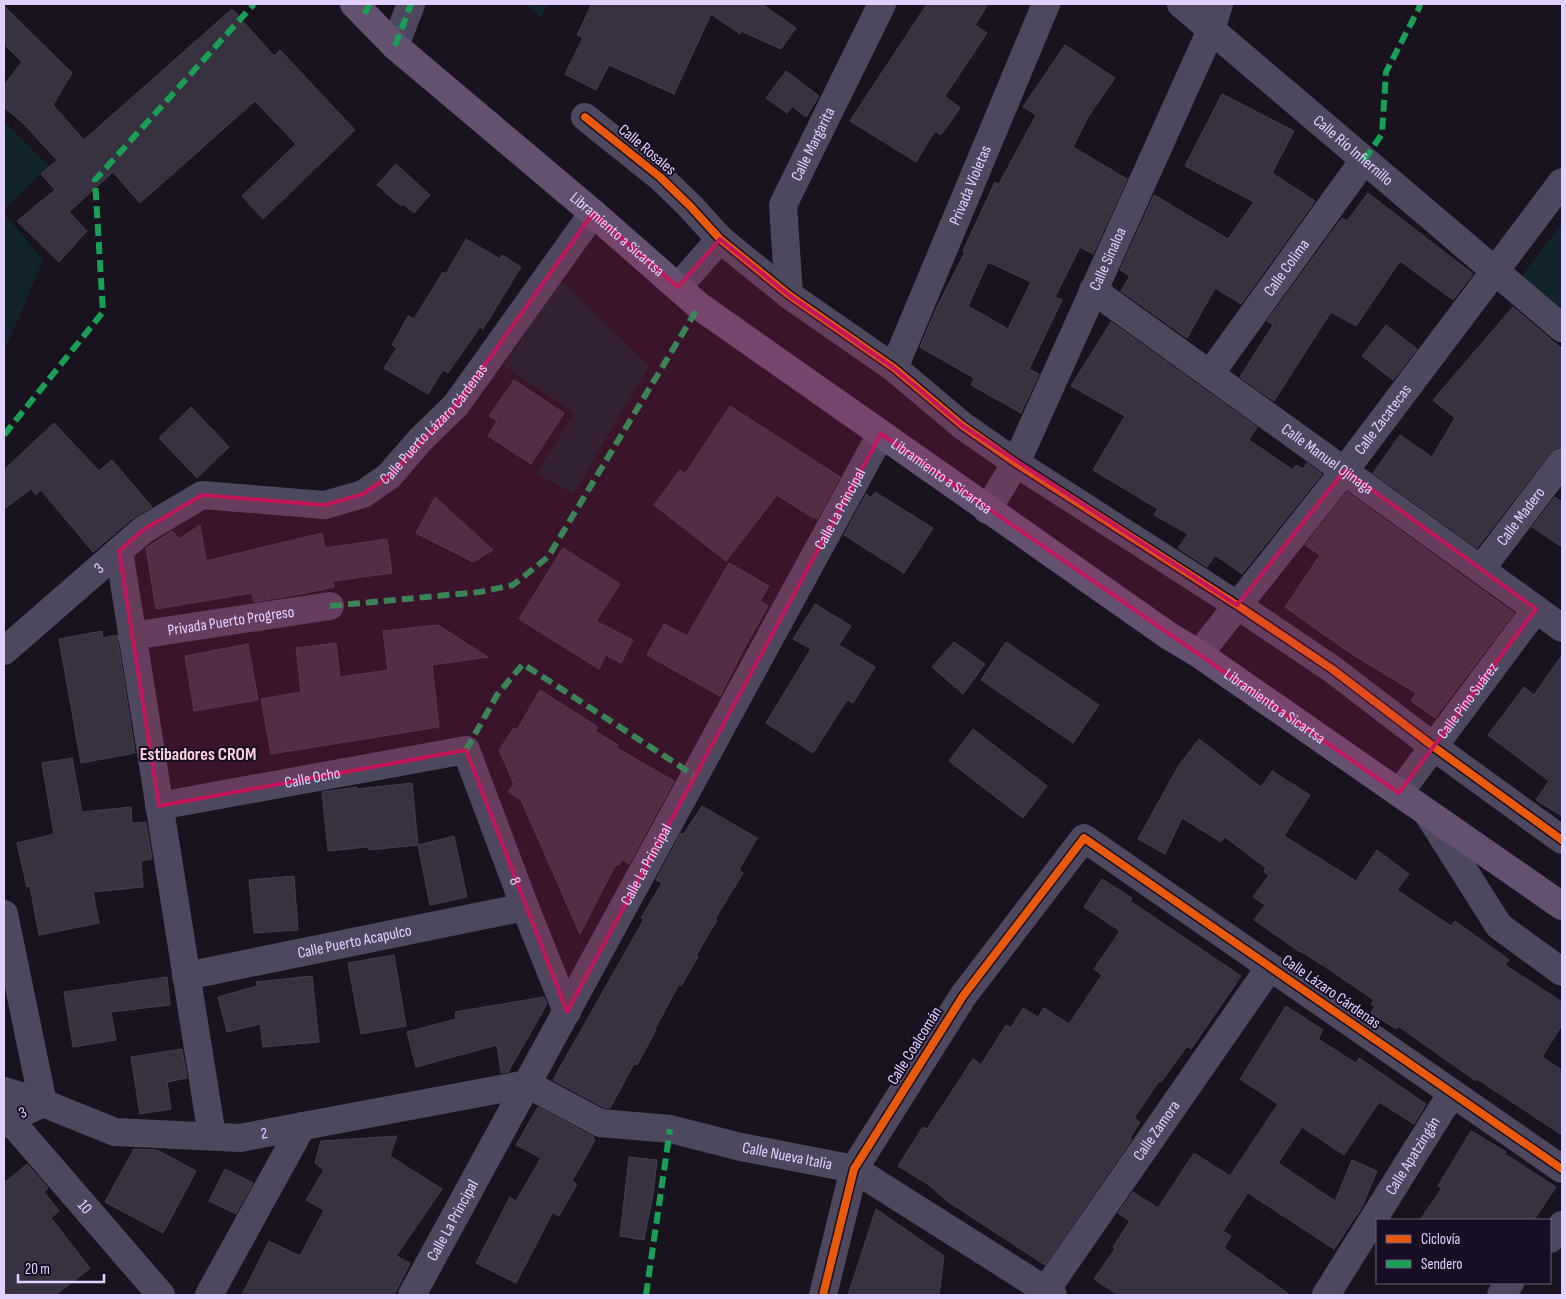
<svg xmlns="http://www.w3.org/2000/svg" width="1566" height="1299" font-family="'Sofia Sans Condensed',sans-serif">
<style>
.green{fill:#12242b}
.building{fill:#373140;stroke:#463d52;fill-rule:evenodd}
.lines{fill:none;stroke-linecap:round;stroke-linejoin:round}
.street{stroke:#4e485f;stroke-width:28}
.primary{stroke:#645170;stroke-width:28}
.quiet{stroke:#1a9f57;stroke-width:6;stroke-dasharray:12 6;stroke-linecap:butt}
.cycleway-casing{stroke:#170e23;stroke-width:11}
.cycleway{stroke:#e8590c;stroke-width:8}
.marked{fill:#c2185b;fill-opacity:0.2;stroke:#c2185b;stroke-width:4;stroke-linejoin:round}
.labels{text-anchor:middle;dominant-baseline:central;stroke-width:4;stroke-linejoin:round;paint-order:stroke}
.street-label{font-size:16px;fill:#e2d0ff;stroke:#170e23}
.neighbourhood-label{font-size:18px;font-weight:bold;fill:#ffd2e3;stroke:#170e23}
</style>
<rect width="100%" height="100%" fill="#18131e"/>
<path class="green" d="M 527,4 L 547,4 L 541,18 Z
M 4,122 L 49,166 L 4,210 Z
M 4,213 L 43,260 L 4,352 Z
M 1562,223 L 1562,315 L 1518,281 Z
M 559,279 L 649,366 L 573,494 L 537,473 L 574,413 L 504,366 Z"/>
<path class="building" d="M 592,4 L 762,4 L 796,28 L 781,49 L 741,31 L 740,34 L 711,14 L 674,94 L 609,65 L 596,90 L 565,74 L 583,38 L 577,35 Z
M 927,4 L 988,4 L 975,25 L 987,33 L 945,96 L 960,108 L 941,135 L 935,131 L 916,162 L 850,121 Z
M 4,6 L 72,73 L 53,105 L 84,140 L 232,9 L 274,56 L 280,50 L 355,130 L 263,219 L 242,196 L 296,144 L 255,101 L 140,203 L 113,172 L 69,212 L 87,231 L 59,262 L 17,221 L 55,190 L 41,174 L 57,160 L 24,124 L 4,107 L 4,85 L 22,62 L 4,44 Z
M 1065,45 L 1115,78 L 1088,117 L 1073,147 L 1127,179 L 1093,254 L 1080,247 L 1055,297 L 1062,300 L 1029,369 L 1039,374 L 1021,413 L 971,385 L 974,378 L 920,347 L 936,309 L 965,252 L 963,251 L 995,182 L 999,184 L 1036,115 L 1023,107 ZM 988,262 L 1031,282 L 1008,329 L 968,306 Z
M 786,71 L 819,96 L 806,117 L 792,106 L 787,113 L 766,98 Z
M 1222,94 L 1294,131 L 1272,173 L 1315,201 L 1241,304 L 1215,288 L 1187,338 L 1121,291 L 1130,276 L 1120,270 L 1154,195 L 1228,239 L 1254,202 L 1185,166 Z
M 396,164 L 430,195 L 414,213 L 403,204 L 401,206 L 377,185 Z
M 1368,193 L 1473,274 L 1453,300 L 1400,261 L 1356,326 L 1331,312 L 1274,401 L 1240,377 L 1273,325 L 1267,321 L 1342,218 L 1347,221 Z
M 466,239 L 500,259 L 502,255 L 521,267 L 483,329 L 480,327 L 448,373 L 443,370 L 428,394 L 384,368 L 397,348 L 392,345 L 408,316 L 414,319 L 443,272 L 446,274 Z
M 1513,307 L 1562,349 L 1562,447 L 1556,448 L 1550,453 L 1477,548 L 1373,473 L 1400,435 L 1432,457 L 1455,418 L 1433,400 Z
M 1111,322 L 1257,427 L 1249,440 L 1293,470 L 1296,465 L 1303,469 L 1307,463 L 1322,474 L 1242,574 L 1215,555 L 1207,567 L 1178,548 L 1188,534 L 1154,515 L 1158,509 L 1093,470 L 1125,416 L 1071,386 Z
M 1386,325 L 1417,349 L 1393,380 L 1362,356 Z
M 514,380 L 564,413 L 531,464 L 488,436 L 497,421 L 489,416 Z
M 730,406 L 840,477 L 817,519 L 814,517 L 813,518 L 777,495 L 726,561 L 654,505 L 680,470 L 685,474 Z
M 191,407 L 229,447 L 197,478 L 159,438 Z
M 54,423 L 99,471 L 112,460 L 152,507 L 133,518 L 93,552 L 41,490 L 36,495 L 31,489 L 4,509 L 4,470 Z
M 875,492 L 933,528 L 904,573 L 844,535 L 866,494 L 871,498 Z
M 1347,492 L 1514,613 L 1435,718 L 1411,701 L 1416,693 L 1350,653 L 1285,607 L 1320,555 L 1305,545 Z
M 435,497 L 493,550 L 473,562 L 416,533 Z
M 1555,497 L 1562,502 L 1562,547 L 1532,527 Z
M 200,525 L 206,561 L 322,533 L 325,548 L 387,539 L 392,573 L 333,581 L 334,587 L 302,594 L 254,602 L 252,593 L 156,609 L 146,548 L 172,531 L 179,539 Z
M 563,548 L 620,584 L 596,621 L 633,640 L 621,663 L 606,655 L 599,669 L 519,619 Z
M 729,563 L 769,586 L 760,601 L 768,606 L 746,645 L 720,696 L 647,655 L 664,624 L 687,636 Z
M 815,604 L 851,626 L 839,645 L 875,667 L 853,703 L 847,700 L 813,753 L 766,723 L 811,649 L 793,639 Z
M 438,625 L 488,657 L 432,665 L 439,727 L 271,754 L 261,699 L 301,692 L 296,648 L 336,643 L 340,677 L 388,670 L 383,631 Z
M 102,631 L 103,638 L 117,635 L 135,753 L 81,763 L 59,639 Z
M 954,642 L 985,664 L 963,694 L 932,667 Z
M 1006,642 L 1099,705 L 1073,743 L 981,680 Z
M 248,644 L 258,700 L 194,711 L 185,656 Z
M 1562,655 L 1562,816 L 1536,800 L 1549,781 L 1488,735 L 1524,687 L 1534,695 Z
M 540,690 L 598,727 L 595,731 L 618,745 L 617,748 L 674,781 L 629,864 L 622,859 L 618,866 L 616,864 L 580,934 L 521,800 L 508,792 L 514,784 L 499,750 L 514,728 L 517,730 Z
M 973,729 L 1047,786 L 1023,818 L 949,761 Z
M 1199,739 L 1261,787 L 1272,771 L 1310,795 L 1284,836 L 1356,881 L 1377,850 L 1409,874 L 1397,890 L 1451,926 L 1455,921 L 1509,960 L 1505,965 L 1562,1002 L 1562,1025 L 1542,1057 L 1562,1070 L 1562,1135 L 1477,1079 L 1476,1081 L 1398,1026 L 1396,1029 L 1371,1013 L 1375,1006 L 1371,1004 L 1374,1000 L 1327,968 L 1300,951 L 1300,952 L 1254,920 L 1265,905 L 1253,897 L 1269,875 L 1264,872 L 1266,868 L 1225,837 L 1221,842 L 1182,818 L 1165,854 L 1138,839 L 1179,765 Z
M 72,758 L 82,812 L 131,807 L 132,823 L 146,822 L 152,859 L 141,861 L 143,887 L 93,892 L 99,923 L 39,935 L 30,886 L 27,887 L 17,843 L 54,834 L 42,763 Z
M 412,783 L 418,845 L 369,850 L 368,847 L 328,851 L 322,792 L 357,787 L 357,789 Z
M 702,806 L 757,838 L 739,870 L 743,873 L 715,919 L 717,920 L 696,956 L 698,957 L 681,986 L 679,984 L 655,1029 L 656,1030 L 637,1065 L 634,1064 L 610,1108 L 605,1108 L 553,1080 L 644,919 L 641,918 L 662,883 L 656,880 L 681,833 L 683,835 Z
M 454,836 L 467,897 L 430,905 L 418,845 Z
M 294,876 L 298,930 L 254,933 L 249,880 Z
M 1102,879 L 1132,898 L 1130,901 L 1241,976 L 1191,1049 L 1187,1046 L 1161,1082 L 1159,1081 L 1134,1118 L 1140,1122 L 1130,1138 L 1132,1139 L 1045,1265 L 947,1201 L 929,1185 L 898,1166 L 923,1127 L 927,1129 L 973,1059 L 981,1065 L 1006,1025 L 1011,1028 L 1023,1008 L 1038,1017 L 1044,1008 L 1069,1024 L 1102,975 L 1094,969 L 1120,931 L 1084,907 Z
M 394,955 L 406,1026 L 361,1034 L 348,963 Z
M 312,976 L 319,1042 L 263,1047 L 260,1024 L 227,1032 L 218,997 L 257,986 L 256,982 Z
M 167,977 L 170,1005 L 111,1012 L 116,1040 L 73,1047 L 64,992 Z
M 544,997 L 547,1004 L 508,1072 L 501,1073 L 497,1045 L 416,1067 L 407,1032 L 456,1019 L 455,1012 Z
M 1286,1006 L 1323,1030 L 1318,1039 L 1356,1063 L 1359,1058 L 1426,1104 L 1414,1124 L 1379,1102 L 1344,1155 L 1302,1127 L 1278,1163 L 1335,1201 L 1352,1160 L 1377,1171 L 1362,1207 L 1334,1249 L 1248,1193 L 1223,1231 L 1231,1236 L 1224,1248 L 1290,1295 L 1118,1295 L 1094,1279 L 1115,1249 L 1113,1247 L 1130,1221 L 1118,1213 L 1133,1192 L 1158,1208 L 1194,1153 L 1230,1176 L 1278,1104 L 1240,1079 Z
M 182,1049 L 187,1078 L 167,1082 L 171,1109 L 140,1114 L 131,1057 Z
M 538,1107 L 594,1137 L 593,1139 L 595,1140 L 572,1181 L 577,1184 L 559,1216 L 553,1212 L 516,1283 L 476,1263 L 510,1197 L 516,1201 L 541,1158 L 516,1145 Z
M 1471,1131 L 1506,1152 L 1505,1154 L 1556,1187 L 1534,1220 L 1420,1220 L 1442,1188 L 1438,1186 Z
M 397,1136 L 390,1156 L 442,1189 L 396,1256 L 410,1263 L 394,1295 L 242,1295 L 269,1241 L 300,1256 L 324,1210 L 306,1200 L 324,1170 L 315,1163 L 321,1141 Z
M 134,1149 L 157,1150 L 196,1171 L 163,1233 L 105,1202 Z
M 629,1157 L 657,1160 L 653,1195 L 644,1240 L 620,1236 Z
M 27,1164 L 48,1188 L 44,1192 L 59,1211 L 51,1218 L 90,1268 L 56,1295 L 4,1295 L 4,1183 Z
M 225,1169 L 253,1183 L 236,1214 L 209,1201 Z
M 876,1209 L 944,1256 L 939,1295 L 848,1295 Z"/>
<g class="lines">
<g class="street">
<path id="s1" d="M 1181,4 L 1562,328"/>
<path d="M 395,46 L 411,4"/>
<path d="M 585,117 L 660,177 L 690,206 L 720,239 L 789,295 L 894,368 L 963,426 L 1016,463 L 1237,605 L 1332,669 L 1434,747 L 1562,840"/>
<path d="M 678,287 L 720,239"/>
<path id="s2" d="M 1093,290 L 1562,628"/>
<path id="s3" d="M 789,295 L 783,205 L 882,4"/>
<path id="s4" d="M 894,368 L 1046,4"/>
<path id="s5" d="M 1210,374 L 1364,160"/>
<path id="s6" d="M 987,510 L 1016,463 L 1211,30 L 1219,4"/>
<path d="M 119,551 L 212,1136"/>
<path id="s7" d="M 1481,569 L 1562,462"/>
<path id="s8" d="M 132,636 L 330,606"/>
<path id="s9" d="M 4,651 L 143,530 L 202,495 L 325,505 L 363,494 L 389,476 L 421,439 L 456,405 L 593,213"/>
<path id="s10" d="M 1199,654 L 1345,470 L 1562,182"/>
<path id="s11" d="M 1399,793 L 1536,609"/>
<path id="s12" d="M 159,806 L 466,750 L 525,907 L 567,1012"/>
<path d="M 1428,814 L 1499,926 L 1562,972"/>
<path d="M 4,914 L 43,1103 L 9,1119 L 4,1124"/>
<path id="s13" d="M 186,976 L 525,907"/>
<path id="s14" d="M 4,1091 L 43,1103 L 115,1132 L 240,1138 L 527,1084 L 600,1123 L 670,1129 L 741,1147 L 854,1169 L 1053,1295"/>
<path id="s15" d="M 9,1119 L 161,1295"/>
<path d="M 1550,1239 L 1562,1225"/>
<path d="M 209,1295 L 302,1126"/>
<path id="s16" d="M 412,1295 L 881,434"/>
<path d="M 823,1295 L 854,1169 L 963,996 L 1084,838 L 1562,1169"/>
<path id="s17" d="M 1045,1295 L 1046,1290 L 1270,967"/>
<path id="s18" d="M 1326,1295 L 1452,1093"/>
<path d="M 1501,1295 L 1510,1283"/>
</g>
<path class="primary" id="s19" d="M 354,4 L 395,46 L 593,213 L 699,306 L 1169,636 L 1199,654 L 1562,906"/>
<path class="quiet" d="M 365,14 L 369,4
M 395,46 L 411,4
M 1364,160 L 1382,134 L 1386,72 L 1419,8 L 1420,4
M 4,435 L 103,312 L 95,180 L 254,4
M 330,606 L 480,592 L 513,585 L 548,557 L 699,306
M 466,750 L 497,695 L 523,664 L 695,776
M 646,1295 L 670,1129"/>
<defs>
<path id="cycleway" d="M 585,117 L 660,177 L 690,206 L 720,239 L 789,295 L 894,368 L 963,426 L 1016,463 L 1237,605 L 1332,669 L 1434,747 L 1562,840
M 823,1295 L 854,1169 L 963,996 L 1084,838 L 1562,1169"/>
</defs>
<use href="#cycleway" class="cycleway-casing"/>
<use href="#cycleway" class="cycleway"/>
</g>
<path class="marked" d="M 593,213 L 678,287 L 720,239 L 789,295 L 894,368 L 963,426 L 1237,605 L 1345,470 L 1536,609 L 1399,793 L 881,434 L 567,1012 L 466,750 L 159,806 L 119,551 L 143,530 L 202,495 L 325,505 L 363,494 L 389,476 L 456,405 Z"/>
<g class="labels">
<g class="street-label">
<text stroke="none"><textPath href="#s3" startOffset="158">Calle Margarita</textPath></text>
<text transform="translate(647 150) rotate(40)">Calle Rosales</text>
<text stroke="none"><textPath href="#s1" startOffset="226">Calle Río Infiernillo</textPath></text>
<text stroke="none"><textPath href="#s4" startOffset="198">Privada Violetas</textPath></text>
<text stroke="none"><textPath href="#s19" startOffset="350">Libramiento a Sicartsa</textPath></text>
<text stroke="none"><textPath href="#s6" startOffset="279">Calle Sinaloa</textPath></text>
<text stroke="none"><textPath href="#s5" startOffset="131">Calle Colima</textPath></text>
<text stroke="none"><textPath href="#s10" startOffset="298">Calle Zacatecas</textPath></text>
<text stroke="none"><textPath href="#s9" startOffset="516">Calle Puerto Lázaro Cárdenas</textPath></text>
<text stroke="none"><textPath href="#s2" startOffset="289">Calle Manuel Ojinaga</textPath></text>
<text stroke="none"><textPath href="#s19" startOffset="755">Libramiento a Sicartsa</textPath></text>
<text stroke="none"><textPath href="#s16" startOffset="895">Calle La Principal</textPath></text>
<text stroke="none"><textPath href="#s7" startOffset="66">Calle Madero</textPath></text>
<text stroke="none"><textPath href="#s9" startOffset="126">3</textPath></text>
<text stroke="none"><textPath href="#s8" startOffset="100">Privada Puerto Progreso</textPath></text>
<text stroke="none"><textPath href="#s11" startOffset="115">Calle Pino Suárez</textPath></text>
<text stroke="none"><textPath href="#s19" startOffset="1160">Libramiento a Sicartsa</textPath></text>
<text stroke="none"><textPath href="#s12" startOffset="156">Calle Ocho</textPath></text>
<text stroke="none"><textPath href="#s16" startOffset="490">Calle La Principal</textPath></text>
<text stroke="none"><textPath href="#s12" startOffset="452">8</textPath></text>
<text stroke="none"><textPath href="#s13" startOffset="172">Calle Puerto Acapulco</textPath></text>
<text transform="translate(1331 992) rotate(35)">Calle Lázaro Cárdenas</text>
<text transform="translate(915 1046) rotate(-58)">Calle Coalcomán</text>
<text transform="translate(23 1113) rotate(-25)">3</text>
<text stroke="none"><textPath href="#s17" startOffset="199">Calle Zamora</textPath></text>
<text stroke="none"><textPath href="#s14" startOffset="268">2</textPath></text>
<text stroke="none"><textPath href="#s14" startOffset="809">Calle Nueva Italia</textPath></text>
<text stroke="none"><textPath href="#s18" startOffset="164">Calle Apatzingán</textPath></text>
<text stroke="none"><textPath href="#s15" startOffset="116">10</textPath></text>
<text stroke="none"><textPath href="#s16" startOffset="85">Calle La Principal</textPath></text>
</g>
<g class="neighbourhood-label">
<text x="198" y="754">Estibadores CROM</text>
</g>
</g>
<rect width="1566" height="1299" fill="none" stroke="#e2d0ff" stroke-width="10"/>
<rect x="1376" y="1219" width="175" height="65" fill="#170e23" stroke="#685c7b"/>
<rect x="1386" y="1235" width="25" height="8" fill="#e8590c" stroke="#685c7b"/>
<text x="1421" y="1244" font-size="15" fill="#e2d0ff">Ciclovía</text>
<rect x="1386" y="1260" width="25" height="8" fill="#1a9f57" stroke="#685c7b"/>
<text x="1421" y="1269" font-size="15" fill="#e2d0ff">Sendero</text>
<path d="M18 1274v8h86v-8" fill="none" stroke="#e2d0ff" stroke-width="2.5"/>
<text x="25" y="1274" font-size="15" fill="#e2d0ff" stroke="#170e23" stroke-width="4" paint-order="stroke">20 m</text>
</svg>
